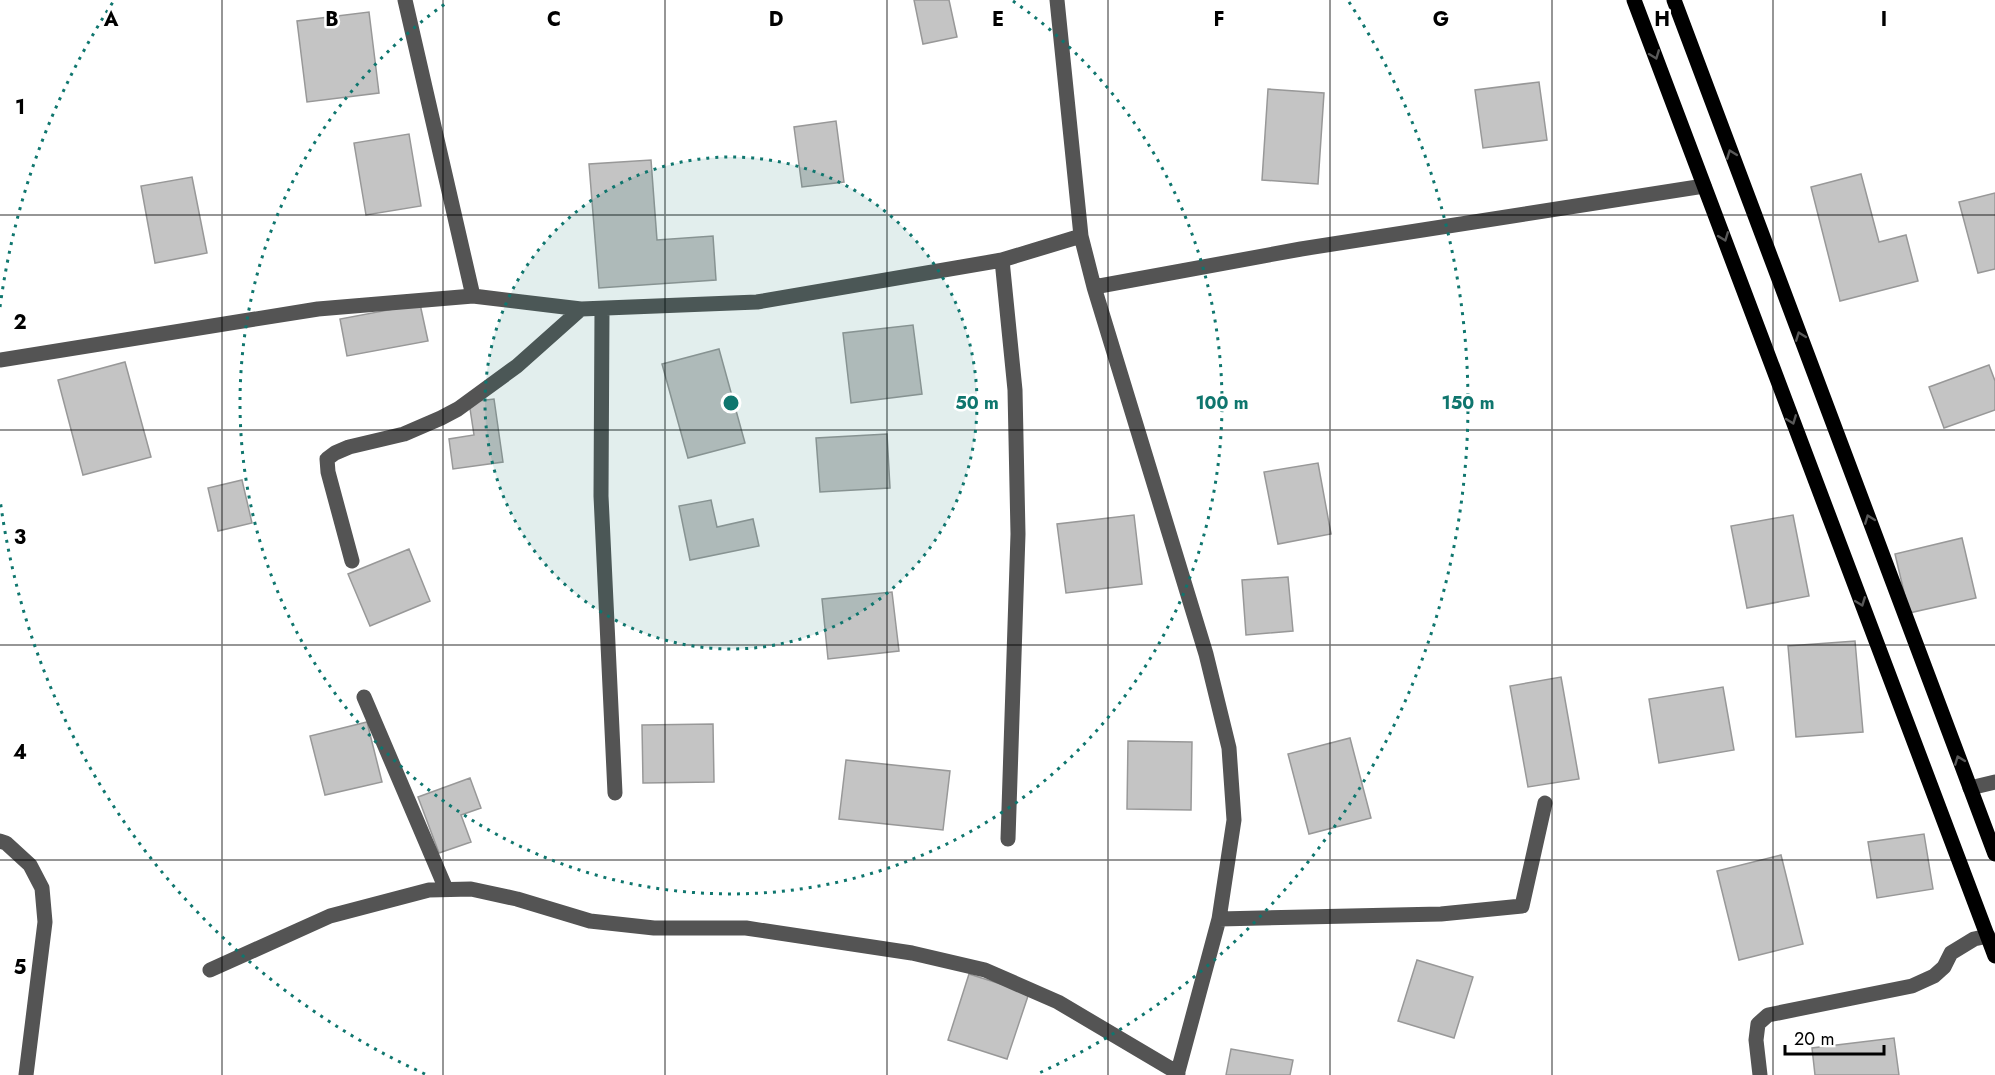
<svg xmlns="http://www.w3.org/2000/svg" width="1995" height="1075" font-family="Jost,sans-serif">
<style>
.building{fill:#c4c4c4;stroke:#989898;stroke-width:1.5}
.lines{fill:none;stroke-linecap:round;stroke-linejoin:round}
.minor{stroke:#545454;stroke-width:15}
.major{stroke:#000;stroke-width:15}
.oneway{stroke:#595959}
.grid{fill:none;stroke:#000;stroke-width:1.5;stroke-opacity:0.55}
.ring{fill:none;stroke:#0f766e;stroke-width:3;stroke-dasharray:3 6}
.grid-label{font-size:20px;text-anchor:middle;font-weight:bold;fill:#000;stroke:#fff;stroke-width:5;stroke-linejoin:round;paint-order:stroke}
.centre{fill:#0f766e;stroke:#fff;stroke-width:3}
.ring-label{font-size:18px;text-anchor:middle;font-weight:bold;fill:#0f766e;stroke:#fff;stroke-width:5;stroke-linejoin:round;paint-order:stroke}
</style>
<rect width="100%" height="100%" fill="#fff"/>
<path class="building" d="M 914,0 L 949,0 L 957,37 L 923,44 Z
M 369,12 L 379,93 L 307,102 L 297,21 Z
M 1539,82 L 1547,140 L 1483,148 L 1475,90 Z
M 1268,89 L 1324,93 L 1318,184 L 1262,180 Z
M 836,121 L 844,182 L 802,187 L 794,127 Z
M 409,134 L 421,206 L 366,215 L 354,143 Z
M 651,160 L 657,240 L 713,236 L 716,280 L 599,288 L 589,164 Z
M 1861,174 L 1879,242 L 1906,235 L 1918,281 L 1840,301 L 1811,187 Z
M 192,177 L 207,253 L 155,263 L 141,186 Z
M 1995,193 L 1995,269 L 1978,273 L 1959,202 Z
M 420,304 L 428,341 L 347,356 L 340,319 Z
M 913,325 L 922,394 L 851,403 L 843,333 Z
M 719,349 L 745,443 L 688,458 L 662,364 Z
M 125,362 L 151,457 L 83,475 L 58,380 Z
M 1989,365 L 1995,381 L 1995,410 L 1944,428 L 1929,387 Z
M 494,399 L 503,462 L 453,469 L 449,439 L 474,435 L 469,402 Z
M 887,434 L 890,488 L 820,492 L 816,438 Z
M 1318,463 L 1331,534 L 1278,544 L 1264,472 Z
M 242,480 L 252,523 L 218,531 L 208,488 Z
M 711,500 L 717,527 L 753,519 L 759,546 L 690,560 L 679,506 Z
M 1134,515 L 1142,584 L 1066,593 L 1057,524 Z
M 1793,515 L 1809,596 L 1747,608 L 1731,526 Z
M 1962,538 L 1976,598 L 1909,613 L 1895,554 Z
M 409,549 L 430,601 L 370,626 L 348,574 Z
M 1288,577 L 1293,631 L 1246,635 L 1242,580 Z
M 892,592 L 899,651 L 828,659 L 822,599 Z
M 1855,641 L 1863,732 L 1796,737 L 1788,646 Z
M 1561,677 L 1579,779 L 1528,787 L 1510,686 Z
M 1723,687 L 1734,750 L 1659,763 L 1649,699 Z
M 367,722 L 382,782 L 325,795 L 310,736 Z
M 713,724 L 714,782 L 643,783 L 642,725 Z
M 1350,738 L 1371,818 L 1309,834 L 1288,754 Z
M 1128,741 L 1192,742 L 1191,810 L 1127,809 Z
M 846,760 L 950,771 L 943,830 L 839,819 Z
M 470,778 L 481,808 L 461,815 L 471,842 L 439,853 L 418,797 Z
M 1924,834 L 1933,889 L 1877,898 L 1868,842 Z
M 1781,855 L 1803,944 L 1739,960 L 1717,871 Z
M 1417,960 L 1473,977 L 1454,1038 L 1398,1021 Z
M 969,974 L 1029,993 L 1007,1059 L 948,1040 Z
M 1894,1038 L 1899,1075 L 1815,1075 L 1812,1048 Z
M 1231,1049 L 1293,1060 L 1290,1075 L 1226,1075 Z"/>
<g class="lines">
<path class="minor" d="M 405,0 L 473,296
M 1057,0 L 1081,236 L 1094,287 L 1206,654 L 1229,748 L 1234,820 L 1219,919 L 1177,1075
M 1002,260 L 1015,390 L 1018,534 L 1008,839
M 1094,287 L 1301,249 L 1704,186
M 602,309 L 601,496 L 615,793
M 0,360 L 318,309 L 473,296 L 581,309 L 757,302 L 1002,260 L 1081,236
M 352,561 L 328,472 L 327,459 L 335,453 L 349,447 L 404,434 L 441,418 L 458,409 L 517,366 L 581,309
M 364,697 L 446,889
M 1970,788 L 1995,782
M 0,841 L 6,843 L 30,865 L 42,888 L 45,922 L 26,1075
M 1219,919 L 1441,914 L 1522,906 L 1545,803
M 210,970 L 330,916 L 429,890 L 471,889 L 517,899 L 590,921 L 654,928 L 746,928 L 912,953 L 985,970 L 1058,1002 L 1178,1073
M 1760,1075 L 1756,1040 L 1758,1024 L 1768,1015 L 1912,986 L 1934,976 L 1944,967 L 1951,953 L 1974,939 L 1988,936"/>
<path class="major" d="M 1634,0 L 1995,956
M 1674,0 L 1995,854"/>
</g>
<defs><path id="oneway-chevron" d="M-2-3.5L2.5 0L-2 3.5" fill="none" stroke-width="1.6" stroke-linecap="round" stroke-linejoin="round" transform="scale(1.5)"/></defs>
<g class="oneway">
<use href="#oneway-chevron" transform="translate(1655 55) rotate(69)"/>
<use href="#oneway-chevron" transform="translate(1731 154) rotate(-111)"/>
<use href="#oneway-chevron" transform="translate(1724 237) rotate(69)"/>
<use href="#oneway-chevron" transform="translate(1800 336) rotate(-111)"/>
<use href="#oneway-chevron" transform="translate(1792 420) rotate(69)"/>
<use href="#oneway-chevron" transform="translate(1869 519) rotate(-111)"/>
<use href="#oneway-chevron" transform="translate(1861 602) rotate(69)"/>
<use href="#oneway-chevron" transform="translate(1959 760) rotate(-111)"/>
</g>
<path class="grid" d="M 222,0 L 222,1075M 443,0 L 443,1075M 665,0 L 665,1075M 887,0 L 887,1075M 1108,0 L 1108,1075M 1330,0 L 1330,1075M 1552,0 L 1552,1075M 1773,0 L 1773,1075M 0,215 L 1995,215M 0,430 L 1995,430M 0,645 L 1995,645M 0,860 L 1995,860"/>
<circle cx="731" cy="403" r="246" fill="#0f766e" fill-opacity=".12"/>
<g class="ring">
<circle cx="731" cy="403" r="246"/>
<path d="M1013 1A491 491 0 1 1 449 1"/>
<path d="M425 1074A737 737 0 0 1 0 499M0 307A737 737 0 0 1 113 2M1349 2A737 737 0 0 1 1037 1074"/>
</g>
<g class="grid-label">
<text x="111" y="26">A</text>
<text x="332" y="26">B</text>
<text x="554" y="26">C</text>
<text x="776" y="26">D</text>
<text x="998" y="26">E</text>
<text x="1219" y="26">F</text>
<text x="1441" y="26">G</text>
<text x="1662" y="26">H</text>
<text x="1884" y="26">I</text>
<text x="20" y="114">1</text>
<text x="20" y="329">2</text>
<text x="20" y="544">3</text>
<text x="20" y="759">4</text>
<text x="20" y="974">5</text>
</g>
<circle cx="731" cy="403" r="9" class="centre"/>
<g class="ring-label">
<text x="977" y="409">50 m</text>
<text x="1222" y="409">100 m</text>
<text x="1468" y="409">150 m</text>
</g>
<path d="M1785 1045v9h99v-9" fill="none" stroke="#000000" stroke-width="3"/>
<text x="1794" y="1045" font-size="18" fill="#000000" stroke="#ffffff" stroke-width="4.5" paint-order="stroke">20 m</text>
</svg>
